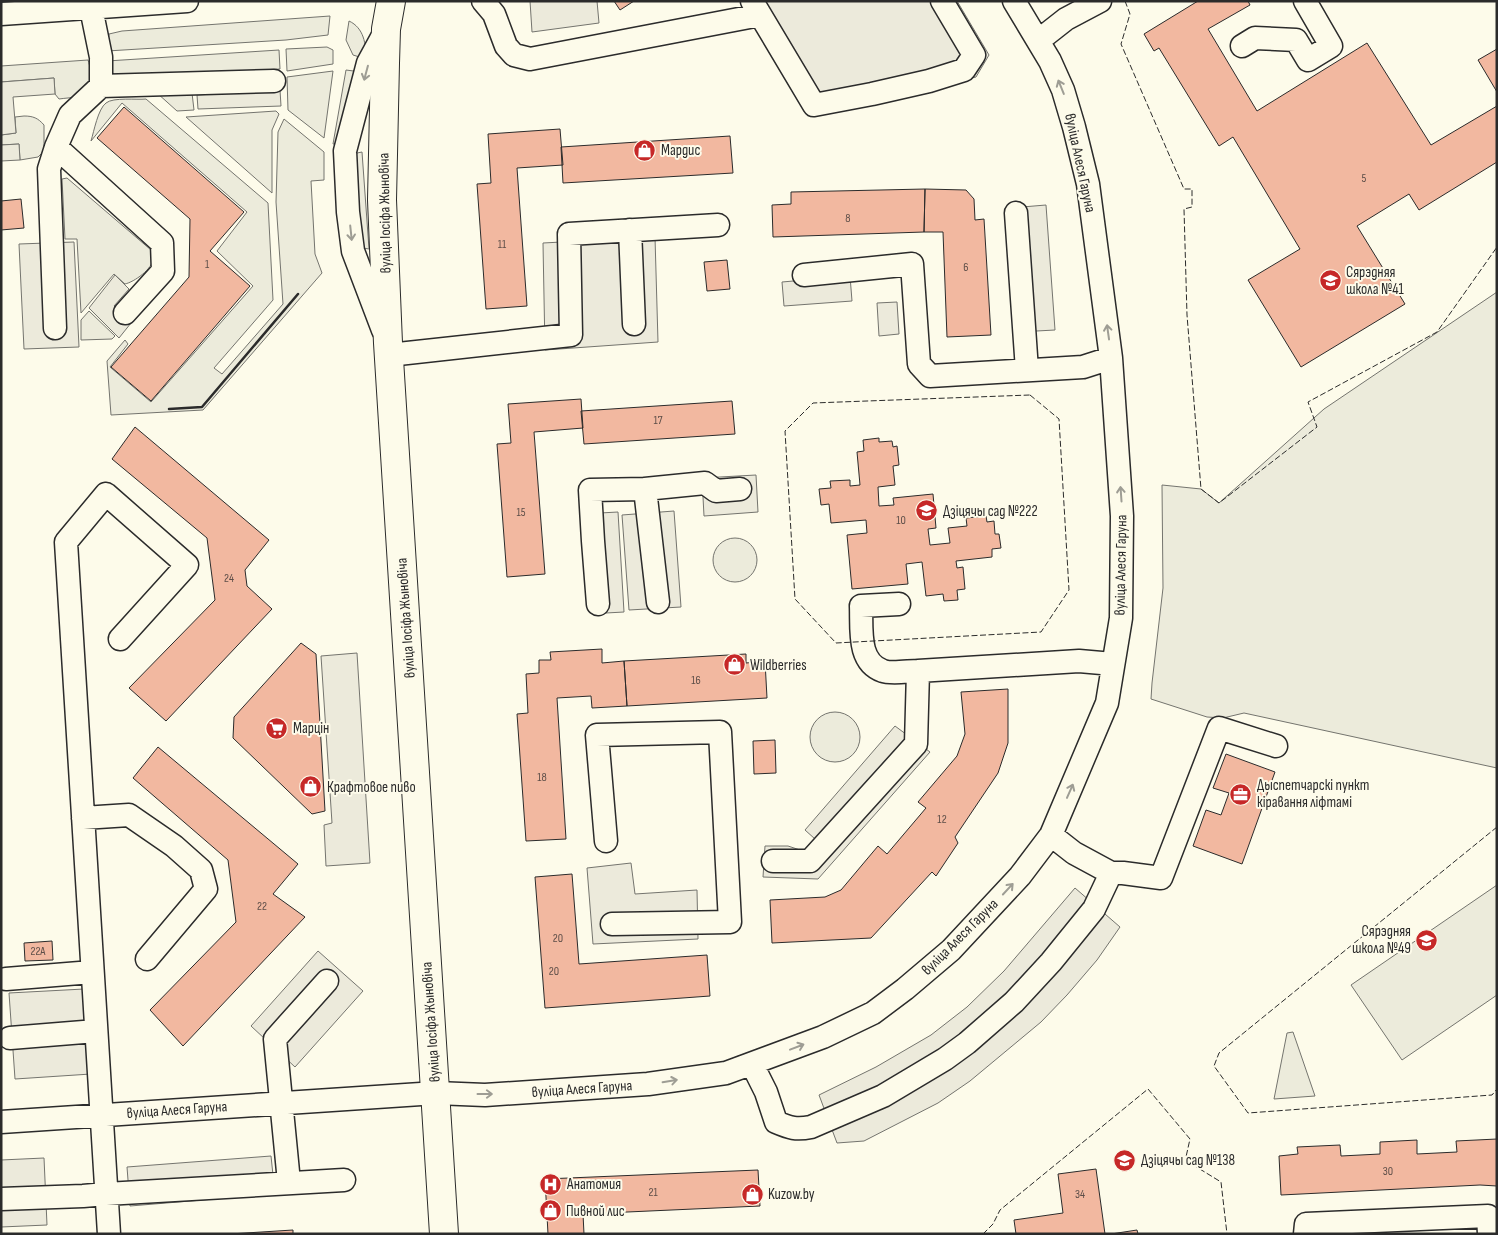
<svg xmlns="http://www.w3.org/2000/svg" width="1498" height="1235" font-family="'Sofia Sans Condensed',sans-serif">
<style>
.green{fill:#ecebdb;stroke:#74746e}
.parking{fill:#eceadb;stroke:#74746e}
.building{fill:#f2b8a0;stroke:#2b2b2b}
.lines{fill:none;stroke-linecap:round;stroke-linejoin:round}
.minor-casing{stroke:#2b2b2b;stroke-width:25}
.major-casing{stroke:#2b2b2b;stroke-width:30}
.minor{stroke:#fdfbea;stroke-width:22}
.major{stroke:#fdfbea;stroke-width:28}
.fence{stroke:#2b2b2b;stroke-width:1;stroke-dasharray:6 2.5;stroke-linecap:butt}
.wall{stroke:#2b2b2b;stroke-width:2.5}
.oneway{stroke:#9e9d94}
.labels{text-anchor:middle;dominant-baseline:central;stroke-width:4;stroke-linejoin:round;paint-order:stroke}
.number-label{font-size:12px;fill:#5d4e48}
.poi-label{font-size:15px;fill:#2b2b2b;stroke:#fdfbea;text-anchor:start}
.street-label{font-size:15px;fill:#2b2b2b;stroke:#fdfbea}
</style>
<rect width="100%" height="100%" fill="#fdfbea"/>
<path class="green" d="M 330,16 L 328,35 L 286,40 L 107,51 L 109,34 L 122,31 Z
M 349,21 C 364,28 366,44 366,59 L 353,55 L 346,40 Z
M 327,47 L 333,50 L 333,64 L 287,71 L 286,49 Z
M 279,50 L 280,69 L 108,78 L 107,61 Z
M 88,60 C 92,72 93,90 79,96 C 73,98 65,98 59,99 L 55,94 L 54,78 L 1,82 L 1,66 Z
M 346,70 L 361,72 L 338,144 L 333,144 Z
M 333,71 L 324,138 L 288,110 L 287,77 Z
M 157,93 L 192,93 L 194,110 L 177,111 Z
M 146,99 L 268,203 L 273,300 L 214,368 L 222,374 L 283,304 L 276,202 L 278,132 L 284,119 L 324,152 L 324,180 L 311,181 L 315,254 L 322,273 L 203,410 L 111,415 L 107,361 L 125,340 L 128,344 L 110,367 L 151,402 L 253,286 L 217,251 L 247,212 L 122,103 L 91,141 C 94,131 98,109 106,103 C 113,97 137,100 146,99 Z
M 276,111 L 279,114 L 272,130 L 272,193 L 186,117 Z
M 24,116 C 33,116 38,118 44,125 L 44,151 L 38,157 L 20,160 L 19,144 L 1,145 L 1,135 L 16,133 L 15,117 Z
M 362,152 L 369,249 L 363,248 L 361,244 L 355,158 L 357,153 Z
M 67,178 L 151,250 C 152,252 153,256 153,258 C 153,269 134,282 125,284 L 114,274 L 81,313 L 77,239 L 65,239 L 62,179 Z
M 1497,292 L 1497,768 L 1244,713 L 1223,718 L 1207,717 L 1151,699 L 1152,683 L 1163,588 L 1162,485 L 1201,489 L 1219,503 L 1324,409 Z
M 89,311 L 115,336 L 112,339 L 81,340 L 81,320 Z
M713 560a22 22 0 1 1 44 0a22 22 0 1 1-44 0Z
M810 737a25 25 0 1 1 50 0a25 25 0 1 1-50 0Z
M 1497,885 L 1497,995 L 1402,1060 L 1351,985 Z
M 1293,1032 L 1315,1096 L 1274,1099 L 1287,1033 Z"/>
<path class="parking" d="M 530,1 L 597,1 L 599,23 L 532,32 Z
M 741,1 L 957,1 L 989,55 L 976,77 L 816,115 Z
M 54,78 L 55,94 L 13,97 L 16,133 L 1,135 L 1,82 Z
M 280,90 L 281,106 L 198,109 L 197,95 Z
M 19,144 L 20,160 L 1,161 L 1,145 Z
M 1046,205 L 1055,330 L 1018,332 L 1010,208 Z
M 655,237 L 658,342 L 545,350 L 543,243 Z
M 74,242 L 79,347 L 24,349 L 19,244 Z
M 115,275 L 129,289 L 114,306 L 131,323 L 119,338 L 89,308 Z
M 850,276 L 852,301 L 784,306 L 782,282 Z
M 897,302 L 899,334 L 879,336 L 877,303 Z
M 756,475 L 758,512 L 704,516 L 702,478 Z
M 674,511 L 681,607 L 629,610 L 622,515 Z
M 618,512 L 624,612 L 606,613 L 600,513 Z
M 357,653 L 370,863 L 326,866 L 324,825 L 332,823 L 321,656 Z
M 895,726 L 930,752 L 818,879 L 763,877 L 765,846 L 788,846 L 803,851 L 815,839 L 805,830 Z
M 631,863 L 635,894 L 697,890 L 698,939 L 593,944 L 587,868 Z
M 1075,888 L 1120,927 L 1097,960 L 1067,995 L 1041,1022 L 970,1081 L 938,1103 L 864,1141 L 837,1143 L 819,1095 L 876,1067 L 931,1035 L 967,1007 L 1004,971 Z
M 318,951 L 363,991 L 295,1067 L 251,1026 Z
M 84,989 L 91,1074 L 15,1079 L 9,993 Z
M 271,1156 L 275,1194 L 130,1206 L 127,1167 Z
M 44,1158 L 47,1225 L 1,1227 L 1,1160 Z"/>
<path class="building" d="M 614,1 L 634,1 L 620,10 Z
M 1198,1 L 1248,1 L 1250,5 L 1208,29 L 1257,111 L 1367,43 L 1431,145 L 1497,106 L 1497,162 L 1419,210 L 1409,194 L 1357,226 L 1405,304 L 1301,367 L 1248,280 L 1300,249 L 1233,137 L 1219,146 L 1159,48 L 1154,51 L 1144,34 Z
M 1497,49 L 1497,92 L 1478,60 Z
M 124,107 L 244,212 L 210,251 L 250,286 L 151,401 L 111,367 L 189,277 L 190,219 L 97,138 Z
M 560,129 L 563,165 L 517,168 L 527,306 L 486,309 L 477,184 L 491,183 L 488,134 Z
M 730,136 L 733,173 L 563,183 L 561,147 Z
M 925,189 L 924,232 L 773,237 L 772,205 L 791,204 L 791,192 Z
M 925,189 L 966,190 L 974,199 L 975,220 L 984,219 L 991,335 L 947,337 L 943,232 L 924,232 Z
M 21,199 L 24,228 L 1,230 L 1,201 Z
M 727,260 L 730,289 L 707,291 L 704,262 Z
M 581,399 L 583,428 L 534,432 L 545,574 L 507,577 L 497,444 L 511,443 L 508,404 Z
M 732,401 L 735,434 L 584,444 L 581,411 Z
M 135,427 L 269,540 L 245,570 L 247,586 L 272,609 L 166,721 L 129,688 L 215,600 L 207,538 L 112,459 Z
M 879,438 L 879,442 L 892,441 L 893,447 L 897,446 L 899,465 L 893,466 L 895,485 L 878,487 L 879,506 L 894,505 L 893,498 L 933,494 L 936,528 L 928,529 L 930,545 L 950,543 L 948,528 L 967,526 L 966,518 L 986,516 L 987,522 L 994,521 L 995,534 L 999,534 L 1001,548 L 992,549 L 992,557 L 956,561 L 957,568 L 963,567 L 965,589 L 957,590 L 958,600 L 944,601 L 943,594 L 926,596 L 922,562 L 906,564 L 908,584 L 852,589 L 847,535 L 867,533 L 866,520 L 831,523 L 829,504 L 821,505 L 819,489 L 831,488 L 830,481 L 850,480 L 850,486 L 860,485 L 857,452 L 864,451 L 863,440 Z
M 301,643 L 316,654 L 325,811 L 312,814 L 233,738 L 234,717 Z
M 602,649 L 602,663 L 624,661 L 627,706 L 592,708 L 591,696 L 557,698 L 566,839 L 526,841 L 517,714 L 528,713 L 526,674 L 539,673 L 539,660 L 551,660 L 550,652 Z
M 746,654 L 746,663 L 765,661 L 767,698 L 627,706 L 624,661 Z
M 1008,689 L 1008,743 L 998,773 L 955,837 L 958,843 L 936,876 L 932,872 L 871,938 L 772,943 L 770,900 L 825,897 L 841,890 L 878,846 L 887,854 L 926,808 L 918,802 L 957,756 L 965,734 L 961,692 Z
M 775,740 L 776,773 L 754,774 L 753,741 Z
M 158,747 L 298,864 L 273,894 L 305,917 L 183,1046 L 150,1010 L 236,922 L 228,860 L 133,778 Z
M 1226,754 L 1275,772 L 1242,864 L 1193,846 L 1206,810 L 1221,815 L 1229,793 L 1213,788 Z
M 572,874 L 579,964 L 707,955 L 710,996 L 545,1008 L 535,877 Z
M 52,941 L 53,960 L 25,961 L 24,943 Z
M 1497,1139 L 1497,1186 L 1480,1185 L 1281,1195 L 1279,1156 L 1298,1154 L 1297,1147 L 1340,1145 L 1341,1156 L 1380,1154 L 1380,1142 L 1417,1140 L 1417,1154 L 1457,1152 L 1456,1141 Z
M 1096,1169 L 1105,1234 L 1016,1234 L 1014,1220 L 1063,1213 L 1058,1174 Z
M 758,1170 L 760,1206 L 583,1214 L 584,1234 L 548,1234 L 545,1179 Z
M 293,1230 L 293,1234 L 230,1234 Z
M 1137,1230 L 1138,1234 L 1111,1234 Z"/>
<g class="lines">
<defs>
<path id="minor" d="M 483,1 L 494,14 L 506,46 L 514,55 L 530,59 L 760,15
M 752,1 L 814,105 L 872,94 L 929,81 L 964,70 L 974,55 L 942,1
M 91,8 L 101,57 L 101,86
M 1,14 L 187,1
M 1038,41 L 1066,19 L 1100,1
M 1242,46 L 1255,38 L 1296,40 L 1308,60 L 1331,46 L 1305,1
M 1016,213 L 1027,370
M 630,230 L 634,324
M 804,275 L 912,264 L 919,364 L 930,376 L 1083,367 L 1111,358
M 125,313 L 163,271 L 162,243 L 56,147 L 70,115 L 101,86 L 274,81
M 55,328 L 49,169 L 56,147
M 383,330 L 353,251 L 348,212 L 345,151 L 368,63 L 386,30
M 389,355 L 571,335 L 569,234 L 718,225
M 645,489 L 658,602
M 598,604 L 593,541 L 590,490 L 645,489 L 705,483 L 716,491 L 740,489
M 899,604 L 861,606 C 862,629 857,662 883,671 C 891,674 909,671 918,671
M 83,818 L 129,815 L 174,846 L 201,870 L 206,889 L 147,959
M 606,841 L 597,735 L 720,732 L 730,922 L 612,924
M 773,861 L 810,861 L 916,744 L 918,671 L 1079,661 L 1113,664
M 1111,873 L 1123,873 L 1161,878 L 1219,728 L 1276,746
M 6,979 L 92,972
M 10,1038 L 96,1031
M 752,1064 L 766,1092 L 776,1122 C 790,1128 796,1130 811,1127 L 883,1096 L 945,1059 L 967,1043 L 1014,1002 L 1051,962 L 1094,909 L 1111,873 L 1074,853 L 1051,835
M 1,1122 L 436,1093 L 485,1095 L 648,1084 L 726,1073 L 823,1037 L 873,1013 L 905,989 L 951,950 L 1020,876 L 1051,835 L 1107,703 L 1121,618 L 1122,516 L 1111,358 L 1088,184 L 1074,127 L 1063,90 L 1050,61 L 1014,1
M 289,1182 L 275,1039 L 327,981
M 1,1199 L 83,1196 L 106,1194 L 344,1180
M 109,1234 L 66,542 L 106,494 L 187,565 L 120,639
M 1305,1234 L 1306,1224 L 1488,1216 L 1489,1234"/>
<path id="major" d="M 391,1 L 386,29 L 385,63 L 382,200 L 388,343 L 444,1234"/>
</defs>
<use href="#minor" class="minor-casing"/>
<use href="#major" class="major-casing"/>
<use href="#minor" class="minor"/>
<use href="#major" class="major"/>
<path class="fence" d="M 1125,1 L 1130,14 L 1121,44 L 1184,189 L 1192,189 L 1192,207 L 1184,209 L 1187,315 L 1201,489 L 1219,503 L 1317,427 L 1308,402 L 1437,332 L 1497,247
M 1030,395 L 1059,419 L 1069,590 L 1041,632 L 836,643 L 795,599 L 785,431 L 813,403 Z
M 1497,827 L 1219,1053 L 1214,1066 L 1248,1113 L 1492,1095 L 1497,1089
M 983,1234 L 993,1224 L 1000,1210 L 1148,1089 L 1190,1139 L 1186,1157 L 1190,1163 L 1221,1182 L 1227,1234"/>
<path class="wall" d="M 169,409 L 202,407 L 298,294"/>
</g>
<defs><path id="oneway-shaft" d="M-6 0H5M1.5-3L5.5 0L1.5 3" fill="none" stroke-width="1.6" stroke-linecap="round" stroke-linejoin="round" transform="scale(1.25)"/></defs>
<g class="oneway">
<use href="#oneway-shaft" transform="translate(366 73) rotate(105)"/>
<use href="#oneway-shaft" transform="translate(1061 87) rotate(-112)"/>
<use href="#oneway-shaft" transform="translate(351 233) rotate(84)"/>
<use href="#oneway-shaft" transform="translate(1108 332) rotate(-98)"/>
<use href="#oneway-shaft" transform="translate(1121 494) rotate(-94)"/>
<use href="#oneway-shaft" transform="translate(1070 791) rotate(-66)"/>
<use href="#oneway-shaft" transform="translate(1008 889) rotate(-47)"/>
<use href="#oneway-shaft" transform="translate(797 1047) rotate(-21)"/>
<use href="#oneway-shaft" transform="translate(670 1081) rotate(-9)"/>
<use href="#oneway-shaft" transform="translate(485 1094)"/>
</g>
<defs>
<symbol id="shop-disc" viewBox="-11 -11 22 22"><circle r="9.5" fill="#c62828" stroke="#fdfbea"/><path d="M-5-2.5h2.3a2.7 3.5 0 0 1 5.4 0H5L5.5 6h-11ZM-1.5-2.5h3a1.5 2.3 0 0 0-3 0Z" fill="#fff"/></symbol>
<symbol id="school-disc" viewBox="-11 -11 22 22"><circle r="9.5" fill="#c62828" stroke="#fdfbea"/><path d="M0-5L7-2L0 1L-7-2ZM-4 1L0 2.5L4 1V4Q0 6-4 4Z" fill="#fff"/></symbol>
<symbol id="supermarket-disc" viewBox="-11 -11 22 22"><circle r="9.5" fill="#c62828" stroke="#fdfbea"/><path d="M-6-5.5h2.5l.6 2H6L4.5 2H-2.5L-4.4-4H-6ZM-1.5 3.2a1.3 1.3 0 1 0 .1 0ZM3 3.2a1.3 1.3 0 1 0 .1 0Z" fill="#fff"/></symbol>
<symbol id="office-disc" viewBox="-11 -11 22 22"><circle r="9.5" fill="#c62828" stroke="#fdfbea"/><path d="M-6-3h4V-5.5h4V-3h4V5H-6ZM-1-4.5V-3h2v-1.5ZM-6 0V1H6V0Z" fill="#fff"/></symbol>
<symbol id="hospital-disc" viewBox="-11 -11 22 22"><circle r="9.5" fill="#c62828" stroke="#fdfbea"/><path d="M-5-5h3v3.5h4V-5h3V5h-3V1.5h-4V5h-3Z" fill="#fff"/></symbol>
</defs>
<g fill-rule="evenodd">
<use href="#shop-disc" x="632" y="138" width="25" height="25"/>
<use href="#school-disc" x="1318" y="268" width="25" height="25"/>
<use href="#school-disc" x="914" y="498" width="25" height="25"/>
<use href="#shop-disc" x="722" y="652" width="25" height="25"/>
<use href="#supermarket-disc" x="264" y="716" width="25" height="25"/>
<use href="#shop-disc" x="298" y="774" width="25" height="25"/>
<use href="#office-disc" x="1228" y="782" width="25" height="25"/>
<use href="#school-disc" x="1414" y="928" width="25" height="25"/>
<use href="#school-disc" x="1112" y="1148" width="25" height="25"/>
<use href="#hospital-disc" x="538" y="1172" width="25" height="25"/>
<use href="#shop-disc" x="740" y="1182" width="25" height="25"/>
<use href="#shop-disc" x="538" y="1198" width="25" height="25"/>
</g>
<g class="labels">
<g class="number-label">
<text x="1364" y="178">5</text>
<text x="848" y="218">8</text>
<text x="502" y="244">11</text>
<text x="207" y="264">1</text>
<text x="966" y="267">6</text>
<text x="658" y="420">17</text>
<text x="521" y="512">15</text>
<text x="901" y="520">10</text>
<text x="229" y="578">24</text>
<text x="696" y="680">16</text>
<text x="542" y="777">18</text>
<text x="942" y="819">12</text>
<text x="262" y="906">22</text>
<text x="558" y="938">20</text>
<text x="38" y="951">22А</text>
<text x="554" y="971">20</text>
<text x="1388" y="1171">30</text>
<text x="653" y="1192">21</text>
<text x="1080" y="1194">34</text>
</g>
<g class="poi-label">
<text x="661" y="150">Мардис</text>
<text x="1346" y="272">Сярэдняя<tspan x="1346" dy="17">школа №41</tspan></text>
<text x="943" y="511">Дзіцячы сад №222</text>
<text x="750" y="665">Wildberries</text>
<text x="293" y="728">Марцін</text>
<text x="1257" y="785">Дыспетчарскі пункт<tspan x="1257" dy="17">кіравання ліфтамі</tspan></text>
<text x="327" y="787">Крафтовое пиво</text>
<text x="1411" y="931" text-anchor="end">Сярэдняя<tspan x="1411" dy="17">школа №49</tspan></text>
<text x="1141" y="1160">Дзіцячы сад №138</text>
<text x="567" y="1184">Анатомия</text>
<text x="768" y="1194">Kuzow.by</text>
<text x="566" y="1211">Пивной лис</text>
</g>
<g class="street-label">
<text transform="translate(1080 163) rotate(78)">вуліца Алеся Гаруна</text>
<text transform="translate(385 213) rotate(-91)">вуліца Іосіфа Жыновіча</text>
<text transform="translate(1121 565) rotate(-89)">вуліца Алеся Гаруна</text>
<text transform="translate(406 618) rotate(-94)">вуліца Іосіфа Жыновіча</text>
<text transform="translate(960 937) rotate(-45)">вуліца Алеся Гаруна</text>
<text transform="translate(431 1022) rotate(-94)">вуліца Іосіфа Жыновіча</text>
<text transform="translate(582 1089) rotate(-4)">вуліца Алеся Гаруна</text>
<text transform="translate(177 1110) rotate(-4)">вуліца Алеся Гаруна</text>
</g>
</g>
<rect width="1498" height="1235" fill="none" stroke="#2b2b2b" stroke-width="5"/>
</svg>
